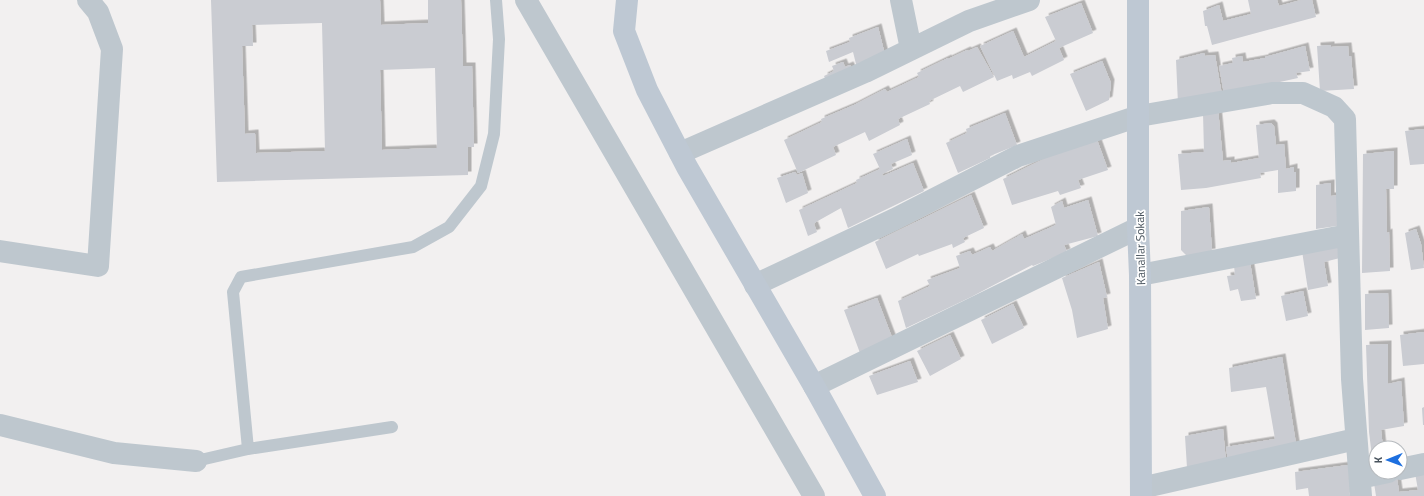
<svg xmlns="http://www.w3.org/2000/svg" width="1424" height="496" font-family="'Titillium Web',sans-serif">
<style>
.building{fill:#caccd2;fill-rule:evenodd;filter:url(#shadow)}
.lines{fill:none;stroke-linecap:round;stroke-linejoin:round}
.lane{stroke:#bec7ce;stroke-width:12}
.street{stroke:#bec7ce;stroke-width:22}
.secondary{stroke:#bec8d3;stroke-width:22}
.labels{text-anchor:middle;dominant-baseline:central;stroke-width:3.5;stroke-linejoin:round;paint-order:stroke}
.street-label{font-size:12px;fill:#48535d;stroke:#fff}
</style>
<defs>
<filter id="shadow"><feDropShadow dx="3.5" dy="-3.5" stdDeviation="0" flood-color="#0004"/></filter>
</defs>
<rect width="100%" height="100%" fill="#f2f0f0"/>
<path class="building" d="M 211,0 L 380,0 L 381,25 L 428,23 L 428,0 L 461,0 L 463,66 L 472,66 L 474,147 L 468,147 L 468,175 L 217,182 ZM 322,23 L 325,151 L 256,153 L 255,133 L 245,134 L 242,46 L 253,46 L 252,25 ZM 435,68 L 437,148 L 382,150 L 380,70 Z
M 1248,0 L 1277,0 L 1279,6 L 1301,0 L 1312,0 L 1316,17 L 1212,45 L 1207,26 L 1205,26 L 1203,11 L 1219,5 L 1223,21 L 1251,14 Z
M 1081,3 L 1093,33 L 1059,48 L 1064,60 L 1032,76 L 1030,72 L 1013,79 L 1012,75 L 997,81 L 980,46 L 1013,31 L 1024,57 L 1056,41 L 1045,17 Z
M 878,27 L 886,59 L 858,72 L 853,52 L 829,62 L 826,51 L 850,42 L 849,38 Z
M 1331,45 L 1331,47 L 1348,46 L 1349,56 L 1351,56 L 1354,89 L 1320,91 L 1317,46 Z
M 1305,46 L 1310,71 L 1296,73 L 1298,78 L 1224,94 L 1219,66 L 1233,63 L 1232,58 L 1242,56 L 1243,62 L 1265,58 L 1265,57 Z
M 977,47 L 994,77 L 963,92 L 960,86 L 929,101 L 930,104 L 898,119 L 900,125 L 869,141 L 865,132 L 833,147 L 836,155 L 798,173 L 784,140 L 822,122 L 821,119 L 854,105 L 885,89 L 887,92 L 919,77 L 917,73 L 948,58 L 948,59 L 967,50 L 968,51 Z
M 1204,53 L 1205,56 L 1215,55 L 1222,95 L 1178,104 L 1176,60 Z
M 1102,61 L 1111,83 L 1109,100 L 1086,111 L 1070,74 Z
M 843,62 L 845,67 L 850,65 L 855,76 L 829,87 L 824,76 L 834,71 L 832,66 Z
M 1218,109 L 1223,161 L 1231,160 L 1231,163 L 1259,158 L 1256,125 L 1271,123 L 1274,126 L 1276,145 L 1284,144 L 1286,169 L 1294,167 L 1294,172 L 1296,172 L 1296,191 L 1278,193 L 1278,170 L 1260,173 L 1261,178 L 1206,188 L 1181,190 L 1178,154 L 1204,152 L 1203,113 Z
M 1005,113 L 1017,145 L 990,156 L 990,158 L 958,173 L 946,143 L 967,133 L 966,129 Z
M 1424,129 L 1424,164 L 1410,165 L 1405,131 Z
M 1095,134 L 1108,170 L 1078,180 L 1081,188 L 1060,195 L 1058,191 L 1012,205 L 1003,179 Z
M 907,139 L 912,155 L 891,164 L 893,169 L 882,174 L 883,176 L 913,163 L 924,191 L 848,228 L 841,208 L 816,222 L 814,224 L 817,232 L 808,236 L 799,210 L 857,183 L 856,180 L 880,169 L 873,154 Z
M 1394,151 L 1394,189 L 1386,189 L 1387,233 L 1389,232 L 1390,271 L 1362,273 L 1363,154 Z
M 795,172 L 797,175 L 802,173 L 808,193 L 786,203 L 777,178 Z
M 1331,183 L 1331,196 L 1342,195 L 1343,225 L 1316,229 L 1316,185 Z
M 971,195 L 984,228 L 963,238 L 965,242 L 953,248 L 952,244 L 919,256 L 918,254 L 886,269 L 875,242 Z
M 1088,200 L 1098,236 L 1064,245 L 1067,252 L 1033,266 L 1032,265 L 971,297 L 906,328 L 898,301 L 930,286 L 927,280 L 960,268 L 956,256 L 970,251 L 972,255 L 990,247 L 992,251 L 1022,234 L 1024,239 L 1056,225 L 1051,207 L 1062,201 L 1064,208 Z
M 1209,207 L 1212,252 L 1187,256 L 1181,250 L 1181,211 Z
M 1416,229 L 1421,244 L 1424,268 L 1411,270 L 1405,233 Z
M 1337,244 L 1340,258 L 1324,262 L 1328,286 L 1308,290 L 1302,251 Z
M 1099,262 L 1107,297 L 1103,298 L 1108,329 L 1077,338 L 1072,310 L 1062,278 Z
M 1250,262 L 1256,299 L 1241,301 L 1238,289 L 1230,291 L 1227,276 L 1235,275 L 1234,266 Z
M 1303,291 L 1308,316 L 1286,321 L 1281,296 Z
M 1388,293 L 1389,328 L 1365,330 L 1365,294 Z
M 877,298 L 893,340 L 860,353 L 844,310 Z
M 1013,304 L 1024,328 L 992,344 L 981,320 Z
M 1424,332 L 1424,364 L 1403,366 L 1400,335 Z
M 950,335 L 961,359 L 930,376 L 917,351 Z
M 1388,344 L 1388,384 L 1401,381 L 1404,426 L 1381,430 L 1383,448 L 1376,448 L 1376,465 L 1373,465 L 1369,432 L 1366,345 Z
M 1282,357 L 1297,450 L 1228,461 L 1226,447 L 1275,439 L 1266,387 L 1231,392 L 1229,368 Z
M 910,361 L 918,382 L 877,395 L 869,376 Z
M 1424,407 L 1424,425 L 1423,425 L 1422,408 Z
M 1223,429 L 1226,462 L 1187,468 L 1185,436 Z
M 1348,465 L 1350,496 L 1309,496 L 1308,488 L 1296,490 L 1295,472 Z
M 1424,471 L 1424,496 L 1376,496 L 1374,483 L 1397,478 L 1399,492 L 1418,490 L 1415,473 Z"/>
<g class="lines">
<path class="lane" d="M 392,427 L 248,449 L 233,292 L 241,277 L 413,247 L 449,227 L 481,186 L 494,134 L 499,39 L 496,0
M 196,461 L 248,449"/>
<path class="street" d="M 526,0 L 814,496
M 901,0 L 911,49
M 680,153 L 865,72 L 969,21 L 1029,0
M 0,251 L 98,266 L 112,49 L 98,12 L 88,0
M 1140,275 L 1348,235
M 755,285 L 895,219 L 1018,156 L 1139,116 L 1272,93 L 1303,93 L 1334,107 L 1345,119 L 1352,379 L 1361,496
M 814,386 L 1138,228
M 0,425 L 114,453 L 196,461
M 1400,469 L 1424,464
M 1360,478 L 1388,472
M 1141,488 L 1356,439"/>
<path class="secondary" d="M 627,0 L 624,31 L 647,90 L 687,167 L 814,386 L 875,496
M 1138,0 L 1138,228 L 1140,275 L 1141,496"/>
</g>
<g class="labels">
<g class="street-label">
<text transform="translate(1140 248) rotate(-91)">Kanallar Sokak</text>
</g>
</g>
<g transform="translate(1388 460) rotate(269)"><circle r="19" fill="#ffffff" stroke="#b6babe"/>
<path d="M0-3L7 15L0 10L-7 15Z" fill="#1d6fdf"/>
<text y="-6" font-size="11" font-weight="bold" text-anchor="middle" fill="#48535d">K</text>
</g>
</svg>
